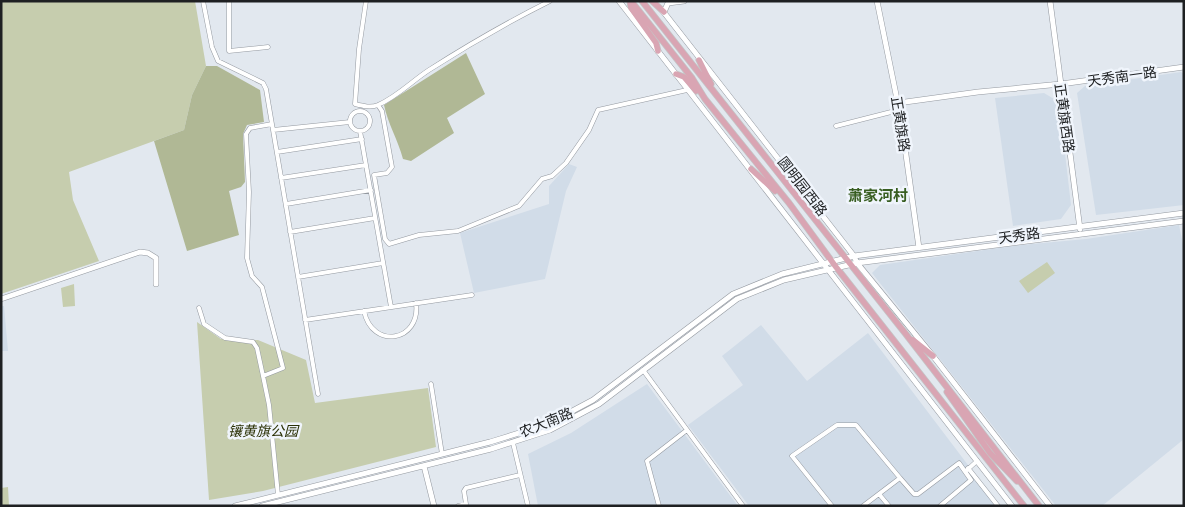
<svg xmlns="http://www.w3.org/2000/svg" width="1185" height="507" font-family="'Noto Serif','Noto Sans SC',serif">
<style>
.built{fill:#d1dce8}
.green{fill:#c6cdae}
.forest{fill:#b0b895}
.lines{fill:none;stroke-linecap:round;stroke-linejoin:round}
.street-casing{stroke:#9499a0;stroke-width:5}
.secondary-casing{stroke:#9499a0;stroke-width:6}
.primary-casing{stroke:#c4c5c6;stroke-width:7}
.street{stroke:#fff;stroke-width:4}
.secondary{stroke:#fff;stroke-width:5}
.primary{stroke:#d9a5b3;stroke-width:5.5}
.labels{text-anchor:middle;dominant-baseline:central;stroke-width:5;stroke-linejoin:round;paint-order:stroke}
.street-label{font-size:14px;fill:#1e2022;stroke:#f0f5fc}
.park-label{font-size:14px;font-style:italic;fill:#2a3105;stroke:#f0f5fc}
.neighbourhood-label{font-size:15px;font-weight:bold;fill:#385e21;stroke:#f0f5fc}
</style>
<rect width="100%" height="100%" fill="#e2e8ef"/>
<path class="built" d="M 1181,72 L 1184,74 L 1184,205 L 1096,215 L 1077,93 L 1085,86 Z
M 1044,93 L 1059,102 L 1071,205 L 1061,219 L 1013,226 L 995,98 Z
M 569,164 L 577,167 L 566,191 L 545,279 L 474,293 L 460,233 L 549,204 L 549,186 Z
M 1179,225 L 1184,249 L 1184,439 L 1102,506 L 1056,506 L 872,273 L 880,265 L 1012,246 L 1086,239 Z
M 1,306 L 4,306 L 8,351 L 1,351 Z
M 761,325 L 807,381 L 868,333 L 999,506 L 749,506 L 688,425 L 743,385 L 722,356 Z
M 647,384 L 738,506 L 538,506 L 528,454 L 571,433 Z"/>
<path class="green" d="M 1,1 L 195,1 L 206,66 L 192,95 L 184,130 L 69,172 L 73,200 L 99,261 L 1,294 Z
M 1047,262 L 1055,273 L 1028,293 L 1019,281 Z
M 74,284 L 75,306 L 63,307 L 61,288 Z
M 197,322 L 221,339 L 258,340 L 306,360 L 315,403 L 428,388 L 436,447 L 263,491 L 209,500 Z
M 8,487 L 9,506 L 1,506 L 1,488 Z"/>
<path class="forest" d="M 466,53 L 485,94 L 447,118 L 454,133 L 411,161 L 403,159 C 398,140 388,124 384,105 Z
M 206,66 L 217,66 L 260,90 L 264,122 L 247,125 L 243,134 L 245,182 L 241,187 L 229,191 L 239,235 L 187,251 L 154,141 L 184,130 L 192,95 Z"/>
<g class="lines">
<defs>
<path id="street" d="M 203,1 L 212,47 L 218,61 L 263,83 L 266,89 L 318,394
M 229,1 L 229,51 L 268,47
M 366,1 L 359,49 L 355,104 C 363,106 371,108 378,105 C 397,97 412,81 429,70 C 468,45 508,22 550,1
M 378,105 L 382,111 L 392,167 L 387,173 L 374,175 L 385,239 L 389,244 L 419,235 L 458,231 L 519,206 L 542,179 L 552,176 L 566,163 L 589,130 L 598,110 L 687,90
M350 121a10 10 0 1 1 20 0a10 10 0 1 1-20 0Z
M 272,124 L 250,128 L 246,134 L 249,192 L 247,258 L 252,276 L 262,287 L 283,368 L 263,376 L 269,405 L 278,495
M 836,126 L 899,110
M 273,130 L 350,122
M 360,131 L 391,307
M 277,152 L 362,139
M 281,178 L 366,165
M 286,204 L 371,190
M 290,232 L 375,218
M 298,277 L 383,263
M 199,308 L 204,324 L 225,338 L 253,342 L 257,348 L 263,376
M 364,311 C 372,350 421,342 416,303
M 305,320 L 472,295
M 643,370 L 743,506
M 431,384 L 442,454
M 513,443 L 528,506
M 968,468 L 998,506
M 967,470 L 977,461
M 879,494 L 889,506
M 458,506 L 466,504 L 464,491 L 466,488 L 520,475
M 659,506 L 647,461 L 687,430
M 832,506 L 792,456 L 837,425 L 856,425 L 900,478
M 863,506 L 900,478 L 914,494 L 918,494 L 959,463 L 971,480 L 940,506"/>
<path id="secondary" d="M 619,1 L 1012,506
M 877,1 L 901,119 L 919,248
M 1050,1 L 1080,229
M 662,10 L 854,256 L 857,263 L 933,356 L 1050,506
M 664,12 L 668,3 L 684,1
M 898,103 L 978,92 L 1061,84 L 1184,67
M 1,299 L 140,252 L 148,253 L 156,258 L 156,284
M 424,466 L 434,506
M 235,506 L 490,442 L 548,424 L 593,400 L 733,294 L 782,274 L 854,256 L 1184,213
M 262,506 L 491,449 L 550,430 L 599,404 L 737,299 L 784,280 L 857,263 L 1184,221"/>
<path id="primary" d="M 630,1 L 631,8 L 656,43 L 658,51
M 631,1 L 692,78 L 705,99 L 789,203 L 836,267 L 1024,506
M 642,1 L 905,333 L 1039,506
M 652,1 L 664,12
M 699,60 L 711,84
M 676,74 L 684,77 L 696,91
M 751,169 L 775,191
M 913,340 L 933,356
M 947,392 L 990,453 L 1017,481"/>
</defs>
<use href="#street" class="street-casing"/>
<use href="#secondary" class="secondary-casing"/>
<use href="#primary" class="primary-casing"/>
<use href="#street" class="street"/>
<use href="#secondary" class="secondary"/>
<use href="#primary" class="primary"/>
</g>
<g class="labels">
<g class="street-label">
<text transform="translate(1122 76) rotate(-8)">天秀南一路</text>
<text transform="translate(1065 118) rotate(82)">正黄旗西路</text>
<text transform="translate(901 124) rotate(81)">正黄旗路</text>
<text transform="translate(803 186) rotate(52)">圆明园西路</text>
<text transform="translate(1019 235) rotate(-8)">天秀路</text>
<text transform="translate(546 422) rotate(-22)">农大南路</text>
</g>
<g class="park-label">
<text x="263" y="430">镶黄旗公园</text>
</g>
<g class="neighbourhood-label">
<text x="878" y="195">萧家河村</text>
</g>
</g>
<rect width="1185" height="507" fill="none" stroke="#1e2022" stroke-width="5"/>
</svg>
